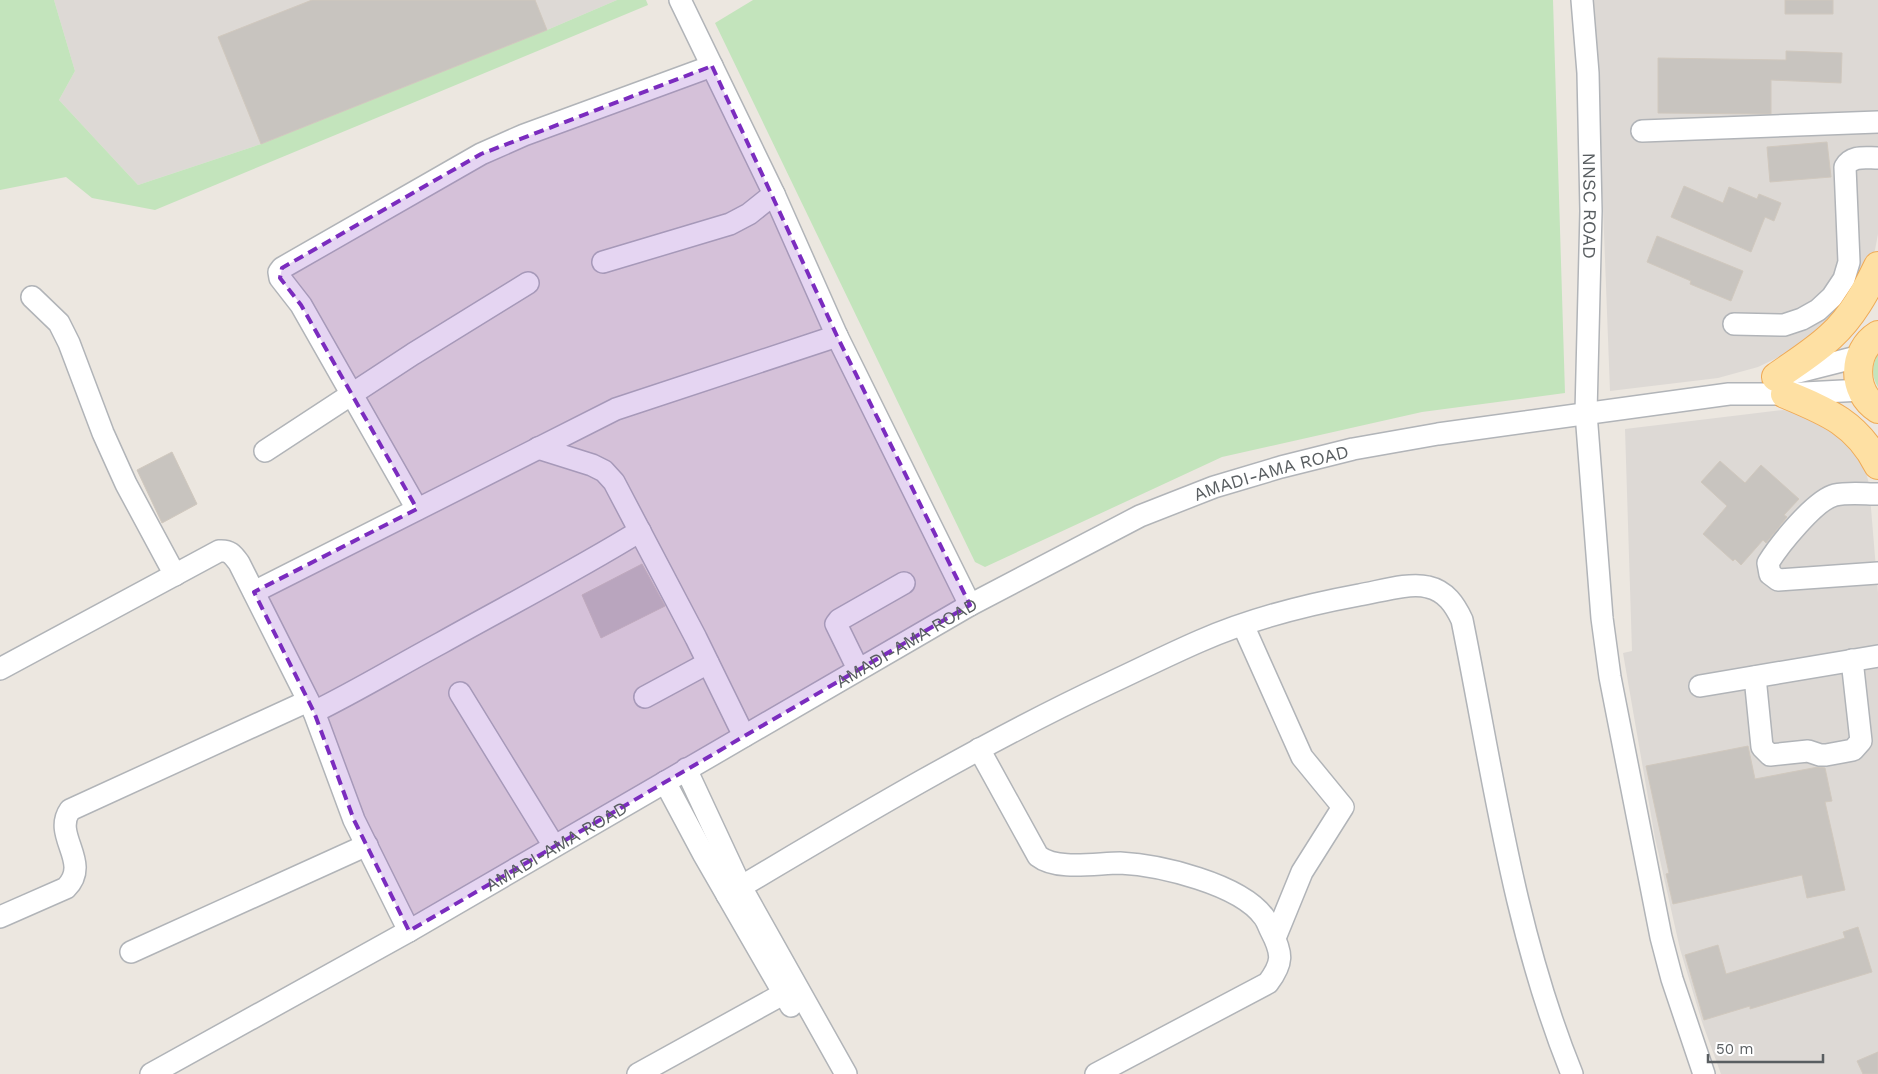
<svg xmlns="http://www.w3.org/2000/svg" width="1878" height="1074" font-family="'Work Sans',sans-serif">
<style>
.industrial{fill:#ddd9d5}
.green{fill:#c3e4bc}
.building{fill:#c8c4bf;stroke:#d0c8be}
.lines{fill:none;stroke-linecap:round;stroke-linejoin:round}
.minor-casing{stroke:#b1b4b8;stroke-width:24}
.major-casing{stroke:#efaa56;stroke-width:30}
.minor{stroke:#fff;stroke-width:21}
.major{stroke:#fee0a3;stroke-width:28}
.marked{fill:#7b2cbf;fill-opacity:0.2;stroke:#7b2cbf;stroke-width:4;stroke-dasharray:10 6;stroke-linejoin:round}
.labels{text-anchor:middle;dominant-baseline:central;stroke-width:4;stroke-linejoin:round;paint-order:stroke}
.street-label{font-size:18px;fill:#595e61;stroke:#fff}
</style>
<rect width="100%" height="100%" fill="#ece7e0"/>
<path class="industrial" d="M 54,0 L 617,0 L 547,30 L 261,144 L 138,185 L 59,100 L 75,71 Z
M 1589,0 L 1878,0 L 1878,234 L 1875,250 L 1863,276 L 1842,310 L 1796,349 L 1758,367 L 1718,378 L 1610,391 L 1603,207 Z
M 1783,410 L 1808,416 L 1844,438 L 1858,455 L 1865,468 L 1869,484 L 1878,593 L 1878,1074 L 1721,1074 L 1702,1022 L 1680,949 L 1655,838 L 1623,653 L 1632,651 L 1625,429 Z"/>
<path class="green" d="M 0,0 L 54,0 L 75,71 L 59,100 L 138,185 L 261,144 L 547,30 L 617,0 L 646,0 L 648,5 L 155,210 L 92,198 L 66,177 L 0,190 Z
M 753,0 L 1553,0 L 1565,393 L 1422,412 L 1222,457 L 985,567 L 975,562 L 715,23 Z
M 1878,353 L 1878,387 C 1871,376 1872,365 1878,353 Z"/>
<path class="building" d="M 312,0 L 535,0 L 547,30 L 261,144 L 218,37 Z
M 1785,0 L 1833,0 L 1833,14 L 1785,14 Z
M 1786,51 L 1842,53 L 1841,83 L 1771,80 L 1771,114 L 1658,113 L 1658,58 L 1786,60 Z
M 1827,142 L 1831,177 L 1770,182 L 1767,147 Z
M 1684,186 L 1723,203 L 1729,187 L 1757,199 L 1759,194 L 1781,203 L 1774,221 L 1765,217 L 1751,252 L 1671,217 Z
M 1657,236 L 1743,271 L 1731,301 L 1690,284 L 1691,281 L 1647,262 Z
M 172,452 L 197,504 L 162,523 L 137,470 Z
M 1720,461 L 1745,483 L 1761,465 L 1799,499 L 1784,515 L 1787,517 L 1766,543 L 1763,540 L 1741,565 L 1735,559 L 1733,561 L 1703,534 L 1727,506 L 1701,482 Z
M 642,564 L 665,606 L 601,638 L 582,595 Z
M 1748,746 L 1755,779 L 1818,767 L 1825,768 L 1832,801 L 1825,802 L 1845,890 L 1807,898 L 1802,875 L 1673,904 L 1666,874 L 1669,873 L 1646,766 Z
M 1858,927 L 1872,972 L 1750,1009 L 1750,1006 L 1704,1020 L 1685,955 L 1718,945 L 1726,974 L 1845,938 L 1843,932 Z
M 1878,1052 L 1878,1074 L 1863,1074 L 1857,1061 Z"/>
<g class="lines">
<defs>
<g id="minor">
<path d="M 680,0 L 774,194 L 837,336 L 970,605"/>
<path id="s1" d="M 1582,0 L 1588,73 L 1591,211 L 1586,413 L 1602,618 L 1610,677 L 1661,937 L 1672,979 L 1704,1074"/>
<path d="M 1642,131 L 1878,122"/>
<path d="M 603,262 L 730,224 L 749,214 L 774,194"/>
<path d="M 32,297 L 59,323 L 69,343 L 103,433 L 126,484 L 175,575"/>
<path d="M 1734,324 L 1784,325 L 1802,319 L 1818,310 L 1832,297 L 1844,279 L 1849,262 L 1845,167 C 1852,155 1865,158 1878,158"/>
<path d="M 1786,375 L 1861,356"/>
<path d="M 538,448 L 592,465 L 604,471 L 614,482 L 696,638 L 744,736"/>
<path d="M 265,451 L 413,354 L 528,283"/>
<path d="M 1878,494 C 1865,494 1848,492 1835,495 C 1815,500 1779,545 1768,563 L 1770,574 L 1778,580 L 1878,573"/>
<path d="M 417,509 L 301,305 L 280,278 L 279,272 L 282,268 L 481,154 L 524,135 L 712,66"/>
<path d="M 254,592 L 616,409 L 837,336"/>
<path d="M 1243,625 L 1302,757 L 1343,807 L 1302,872 L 1275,938"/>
<path d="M 0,669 L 219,551 C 230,550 233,555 239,563 L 314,712 L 354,820 L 409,931"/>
<path d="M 858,669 L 836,624 L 839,620 L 904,583"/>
<path d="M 1755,677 L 1762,747 L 1770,755 L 1808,751 L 1820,755 L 1826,755 L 1853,750 L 1861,741 L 1852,660"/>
<path d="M 1700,686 L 1878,656"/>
<path d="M 460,693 L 554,846"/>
<path d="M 645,697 L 708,663"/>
<path d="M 314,712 C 357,691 398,666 441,643 C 507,606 575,571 640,531"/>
<path d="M 979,749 L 1038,856 C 1057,871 1097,863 1120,863 C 1160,865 1240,884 1264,917 C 1267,921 1269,927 1271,931 C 1283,954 1283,963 1268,983 L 1096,1074"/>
<path d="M 686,769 L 741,887 L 846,1074"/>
<path d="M 665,782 L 704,855 L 791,1006"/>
<path d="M 727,895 C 853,820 978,745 1110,683 C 1140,669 1170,654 1200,641 C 1250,619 1305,605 1359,595 C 1378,592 1409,582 1428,587 C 1446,591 1455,605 1462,620 C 1493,773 1513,929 1572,1074"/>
<path d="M 0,917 L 66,888 C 92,862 52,836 70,810 L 308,701"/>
<path d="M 131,952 L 367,845"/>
<path id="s2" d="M 151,1074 L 409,931 L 970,605 L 1140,516 L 1214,487 L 1281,467 L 1353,449 L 1438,434 L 1729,394 L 1785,394 L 1862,390"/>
<path d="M 638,1074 L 783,994"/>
</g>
<path id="major" d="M 1878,335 C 1852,351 1851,392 1878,409
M 1776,377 C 1794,364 1814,352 1831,336 C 1852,317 1866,291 1878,266
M 1785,394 C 1826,411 1857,423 1878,465"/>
</defs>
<use href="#minor" class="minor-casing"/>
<use href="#major" class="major-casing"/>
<use href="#minor" class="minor"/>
<use href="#major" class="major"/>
</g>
<path class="marked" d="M 712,66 L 837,336 L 970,605 L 409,931 L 354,820 L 314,712 L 254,592 L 417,509 L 301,305 L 280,278 L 282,268 L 481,154 Z"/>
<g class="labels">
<g class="street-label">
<text stroke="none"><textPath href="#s1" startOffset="206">NNSC ROAD</textPath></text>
<text stroke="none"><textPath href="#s2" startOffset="1274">AMADI-AMA ROAD</textPath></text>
<text stroke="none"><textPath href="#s2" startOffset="870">AMADI-AMA ROAD</textPath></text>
<text stroke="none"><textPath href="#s2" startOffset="465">AMADI-AMA ROAD</textPath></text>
</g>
</g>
<path d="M1708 1054v8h115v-8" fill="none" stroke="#595e61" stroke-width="2.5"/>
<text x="1716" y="1054" font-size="15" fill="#595e61" stroke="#ffffff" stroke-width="4" paint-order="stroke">50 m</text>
</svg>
